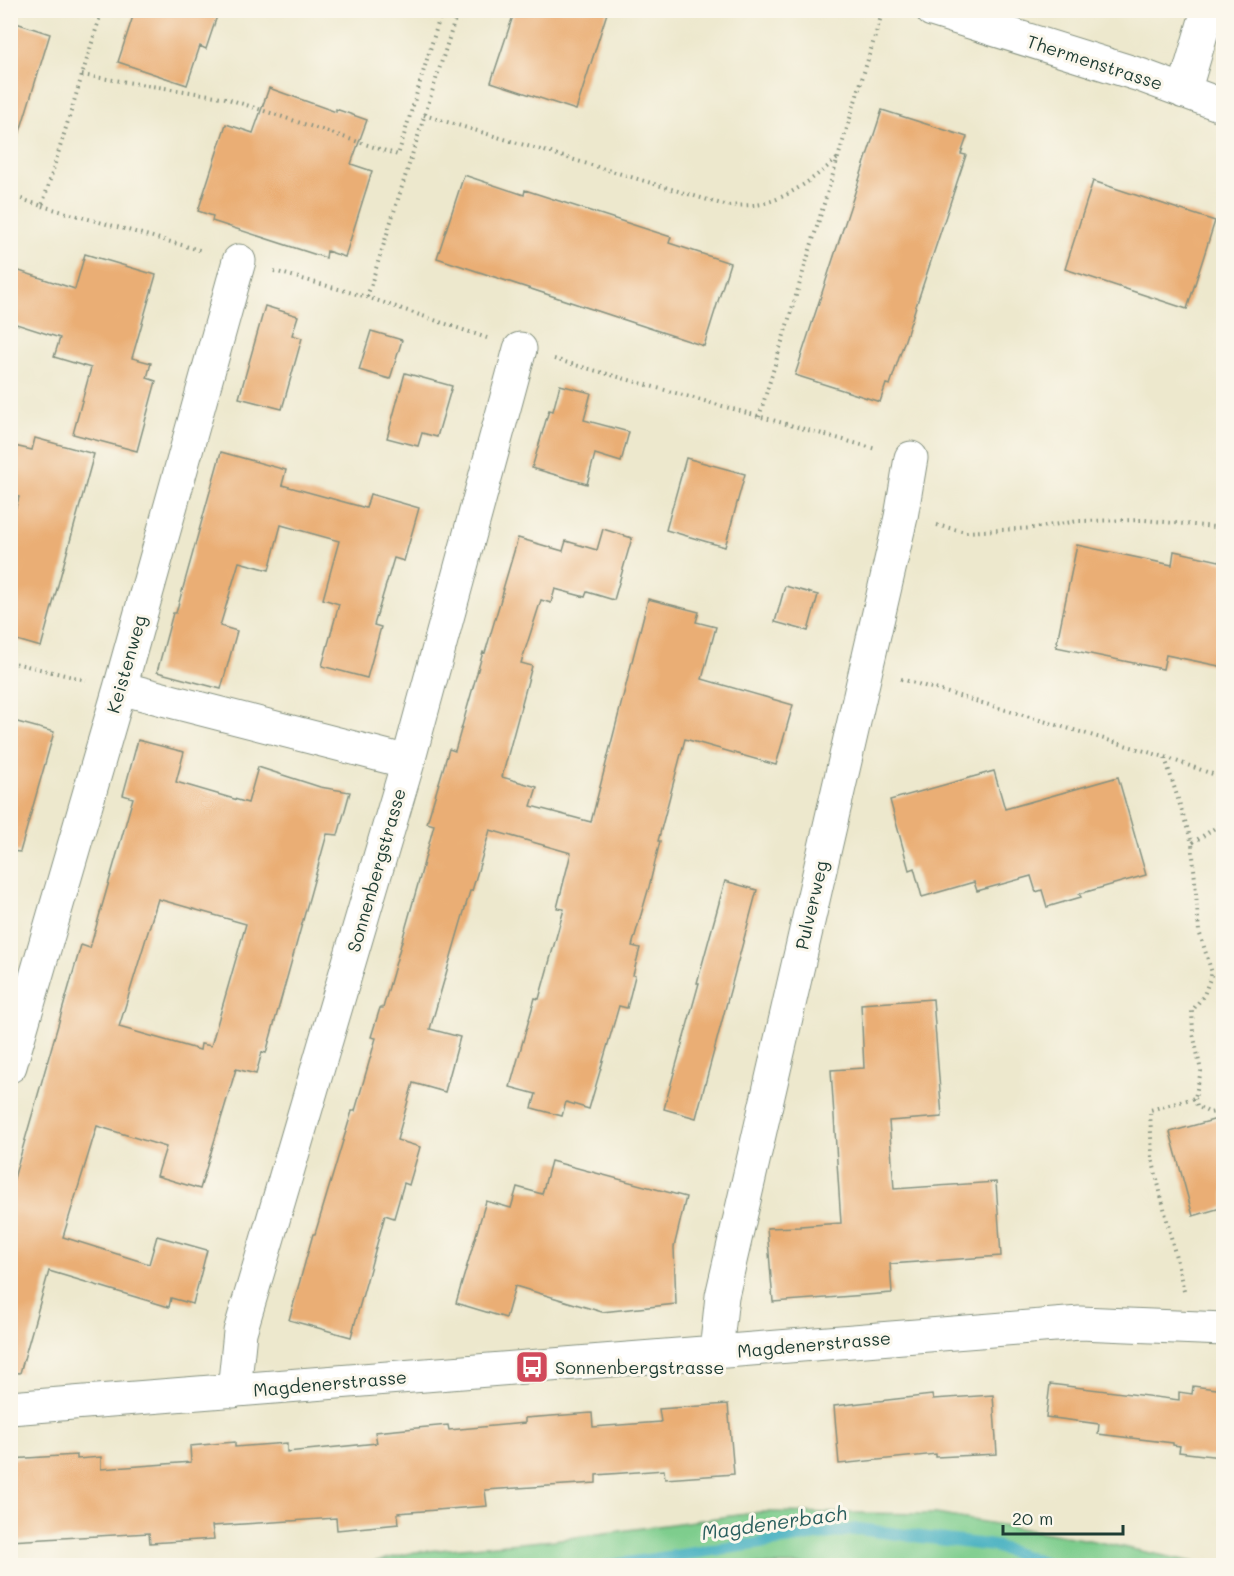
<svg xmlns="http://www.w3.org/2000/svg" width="1234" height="1576" font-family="Mali,sans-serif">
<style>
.green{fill:#7ecd8d;stroke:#4e8560;stroke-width:1.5}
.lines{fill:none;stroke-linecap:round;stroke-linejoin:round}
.stream{stroke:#42afc0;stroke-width:12}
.building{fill:#eaae74;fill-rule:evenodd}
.minor-casing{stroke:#869280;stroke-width:35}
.path{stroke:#869280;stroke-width:4;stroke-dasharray:1.5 4.5;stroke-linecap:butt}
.minor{stroke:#fff;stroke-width:33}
.labels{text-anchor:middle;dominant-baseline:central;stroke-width:6;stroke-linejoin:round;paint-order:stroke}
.street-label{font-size:18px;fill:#1f3d34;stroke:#fbf7ec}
.poi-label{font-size:18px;fill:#1f3d34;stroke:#fbf7ec;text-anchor:start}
.water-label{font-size:20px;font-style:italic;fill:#2a5f5e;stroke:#fbf7ec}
</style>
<rect width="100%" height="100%" fill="#fbf7ec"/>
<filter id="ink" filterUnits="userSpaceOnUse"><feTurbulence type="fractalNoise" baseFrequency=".0167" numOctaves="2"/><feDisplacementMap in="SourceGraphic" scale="12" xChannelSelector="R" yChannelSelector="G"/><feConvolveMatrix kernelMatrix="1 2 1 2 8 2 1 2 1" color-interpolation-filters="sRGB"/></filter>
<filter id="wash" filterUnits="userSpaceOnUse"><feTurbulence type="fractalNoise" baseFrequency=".008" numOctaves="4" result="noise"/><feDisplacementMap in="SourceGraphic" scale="24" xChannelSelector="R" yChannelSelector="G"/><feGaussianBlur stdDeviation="1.35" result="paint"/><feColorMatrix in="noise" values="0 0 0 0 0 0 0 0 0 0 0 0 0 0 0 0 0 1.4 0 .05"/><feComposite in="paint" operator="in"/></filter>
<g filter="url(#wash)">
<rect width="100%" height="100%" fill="#ede8cd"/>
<path class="green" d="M 760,1512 L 936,1514 L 1089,1540 L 1207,1565 L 361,1565 L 415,1552 L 554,1540 Z"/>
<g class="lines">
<path class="stream" d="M 606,1566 L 858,1529 L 994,1546 L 1052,1566"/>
</g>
<g id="blocks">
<path class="building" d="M 135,10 L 219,10 L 206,49 L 200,46 L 187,85 L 118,62 Z
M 515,10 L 608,10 L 576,110 L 491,82 Z
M 10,21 L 50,34 L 18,138 L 10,137 Z
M 269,88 L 336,112 L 336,109 L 367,120 L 351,164 L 372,171 L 345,257 L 327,251 L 326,258 L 212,221 L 213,216 L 198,211 L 226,124 L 253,133 Z
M 882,110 L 967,137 L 961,154 L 966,155 L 890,385 L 886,384 L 880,402 L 795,375 Z
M 464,175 L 524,195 L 525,190 L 671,237 L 669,243 L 730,263 L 704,346 L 437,258 Z
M 1093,181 L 1215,221 L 1187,309 L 1065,269 Z
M 85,254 L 156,275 L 132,358 L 151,363 L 147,378 L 156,381 L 137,451 L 73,434 L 91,368 L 54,357 L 60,338 L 10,322 L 10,268 L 75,289 Z
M 265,306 L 298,316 L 292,335 L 302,338 L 282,409 L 239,398 Z
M 371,331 L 402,340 L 390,379 L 359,370 Z
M 405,373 L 452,386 L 437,437 L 422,433 L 418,446 L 387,438 Z
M 560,385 L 591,393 L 584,420 L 629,432 L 621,462 L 595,454 L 587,484 L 532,468 L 549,410 L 553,411 Z
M 35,438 L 94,454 L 41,647 L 10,638 L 10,527 L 19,497 L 10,494 L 10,445 L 32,450 Z
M 221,452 L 286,470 L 282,485 L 366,508 L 370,494 L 419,508 L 404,561 L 394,558 L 374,625 L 381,627 L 367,678 L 322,666 L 339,604 L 323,599 L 339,541 L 281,525 L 269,570 L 239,562 L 220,626 L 237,631 L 221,689 L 157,672 L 173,613 L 176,613 Z
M 686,458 L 745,474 L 725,547 L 666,530 Z
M 603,529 L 632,538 L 614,600 L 587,592 L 585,597 L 555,589 L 551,603 L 541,600 L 521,663 L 532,666 L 502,777 L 537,787 L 531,806 L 591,822 L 648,599 L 699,612 L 696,622 L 716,627 L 702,679 L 793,705 L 776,765 L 685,739 L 658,841 L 660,841 L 649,887 L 632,946 L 640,948 L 633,975 L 635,976 L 627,1008 L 619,1006 L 589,1109 L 566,1102 L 562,1116 L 532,1108 L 536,1094 L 510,1087 L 535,998 L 539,999 L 564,909 L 557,908 L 571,853 L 490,830 L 472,891 L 470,891 L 430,1029 L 460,1037 L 445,1092 L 413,1083 L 397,1140 L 420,1147 L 409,1185 L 404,1183 L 394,1218 L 385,1215 L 351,1337 L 289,1320 L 313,1234 L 315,1234 L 352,1111 L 355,1111 L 376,1038 L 371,1037 L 380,1008 L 383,1008 L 420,877 L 434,825 L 427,823 L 449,749 L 455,751 L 483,652 L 485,653 L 504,589 L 503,589 L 518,538 L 563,551 L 566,541 L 597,550 Z
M 1077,545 L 1172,565 L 1174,551 L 1224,562 L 1224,667 L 1166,655 L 1163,669 L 1056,647 Z
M 785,586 L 818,595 L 808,631 L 775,622 Z
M 10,720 L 54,732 L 20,852 L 10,851 Z
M 138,740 L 184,752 L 176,782 L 248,803 L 258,767 L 320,787 L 350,792 L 338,835 L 327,834 L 266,1053 L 262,1052 L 256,1074 L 236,1069 L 200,1189 L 157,1176 L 166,1147 L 97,1126 L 63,1237 L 149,1264 L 157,1236 L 207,1250 L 193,1304 L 171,1298 L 169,1307 L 49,1271 L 20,1373 L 10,1372 L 10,1192 L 81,945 L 90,948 L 133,798 L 123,795 ZM 158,899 L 246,924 L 211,1046 L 201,1044 L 200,1050 L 119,1027 Z
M 994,771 L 1005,809 L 1118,777 L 1146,875 L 1079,894 L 1081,897 L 1047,907 L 1042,890 L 1036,892 L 1031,876 L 977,891 L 974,882 L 922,897 L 914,868 L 909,870 L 890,800 Z
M 725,881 L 757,890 L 696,1118 L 664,1109 L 699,983 L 697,983 Z
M 933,999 L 942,1117 L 889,1121 L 894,1189 L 996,1182 L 1001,1256 L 890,1264 L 892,1293 L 773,1302 L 767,1228 L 800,1227 L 800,1226 L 841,1223 L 831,1070 L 864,1068 L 861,1004 Z
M 1224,1117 L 1224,1207 L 1193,1216 L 1170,1132 Z
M 551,1161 L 686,1197 L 674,1247 L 676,1304 L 602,1312 L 515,1286 L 506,1318 L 456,1303 L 486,1201 L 511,1208 L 517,1187 L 542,1194 Z
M 1050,1384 L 1179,1400 L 1179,1392 L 1192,1394 L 1193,1386 L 1224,1390 L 1224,1432 L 1220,1457 L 1179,1452 L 1180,1446 L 1173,1445 L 1173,1443 L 1098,1434 L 1099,1424 L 1046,1417 Z
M 932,1395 L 933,1399 L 993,1395 L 997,1454 L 936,1457 L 936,1454 L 839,1464 L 834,1406 Z
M 728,1404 L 734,1474 L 665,1479 L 664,1470 L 596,1475 L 596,1483 L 485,1490 L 487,1506 L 398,1513 L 399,1524 L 337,1530 L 336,1518 L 212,1526 L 214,1539 L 150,1543 L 149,1533 L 10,1541 L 10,1459 L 77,1455 L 77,1459 L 101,1457 L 101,1469 L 191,1462 L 190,1446 L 235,1442 L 235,1447 L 287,1443 L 287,1452 L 377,1443 L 375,1432 L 448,1425 L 449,1430 L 525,1423 L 525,1418 L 592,1413 L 593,1427 L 661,1422 L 659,1409 Z"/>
</g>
</g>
<g filter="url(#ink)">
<use href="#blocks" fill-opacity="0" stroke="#869280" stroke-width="1.5"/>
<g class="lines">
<defs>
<path id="minor" d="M 932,10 L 1140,75 L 1224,106
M 1184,92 L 1208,10
M 120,688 L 408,762
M 10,1066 L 120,688 L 239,261
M 716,1352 L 722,1296 L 901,517 L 911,458
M 234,1391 L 240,1332 L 408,762 L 520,349
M 10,1408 L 1080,1323 L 1224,1329"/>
</defs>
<use href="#minor" class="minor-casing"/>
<path class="path" d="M 82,75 L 222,97 L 398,155 L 442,10
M 424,115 L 728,206 C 739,205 751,206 761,204 C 791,197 815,177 838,158
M 10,195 L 42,206 L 102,10
M 42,206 L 203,251
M 274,271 L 367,297 L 487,338
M 367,297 L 458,10
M 554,359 L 876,449
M 759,417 L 883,10
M 937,525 L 966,532 L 1034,528 L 1078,521 L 1145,520 L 1224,528
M 10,662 L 86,680
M 901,679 L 1165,757 L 1224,778
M 1165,758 L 1192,843 L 1224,822
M 1195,1098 L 1197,1106 L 1210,1113 L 1224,1110
M 1184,1291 L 1152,1158 L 1150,1110 L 1195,1098 L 1201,1071 L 1193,1033 L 1192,1011 L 1204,995 L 1212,973 L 1199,931 L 1192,843"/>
<use href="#minor" class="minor"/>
</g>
</g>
<defs>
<symbol id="bus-square" viewBox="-11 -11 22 22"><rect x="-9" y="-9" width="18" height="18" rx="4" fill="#d1495b" stroke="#fbf7ec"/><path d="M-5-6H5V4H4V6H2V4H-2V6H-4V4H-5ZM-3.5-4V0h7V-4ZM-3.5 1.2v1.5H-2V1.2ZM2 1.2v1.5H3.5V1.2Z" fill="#fff"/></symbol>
</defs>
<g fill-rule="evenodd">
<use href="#bus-square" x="513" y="1348" width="38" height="38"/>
</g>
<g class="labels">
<g class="street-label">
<text transform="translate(1095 62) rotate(18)">Thermenstrasse</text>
<text transform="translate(126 664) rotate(-74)">Keistenweg</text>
<text transform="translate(376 870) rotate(-74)">Sonnenbergstrasse</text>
<text transform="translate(811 905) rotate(-77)">Pulverweg</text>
<text transform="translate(814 1344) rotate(-5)">Magdenerstrasse</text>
<text transform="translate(330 1383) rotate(-5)">Magdenerstrasse</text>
</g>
<g class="poi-label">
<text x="555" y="1367">Sonnenbergstrasse</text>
</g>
<g class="water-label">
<text transform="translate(774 1522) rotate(-8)">Magdenerbach</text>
</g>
</g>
<rect width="1234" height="1576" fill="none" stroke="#fbf7ec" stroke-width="36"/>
<path d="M1003 1525v9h120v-9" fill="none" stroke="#1f3d34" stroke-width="3"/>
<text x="1012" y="1525" font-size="18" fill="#1f3d34" stroke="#fbf7ec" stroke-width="4.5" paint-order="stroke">20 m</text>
</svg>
